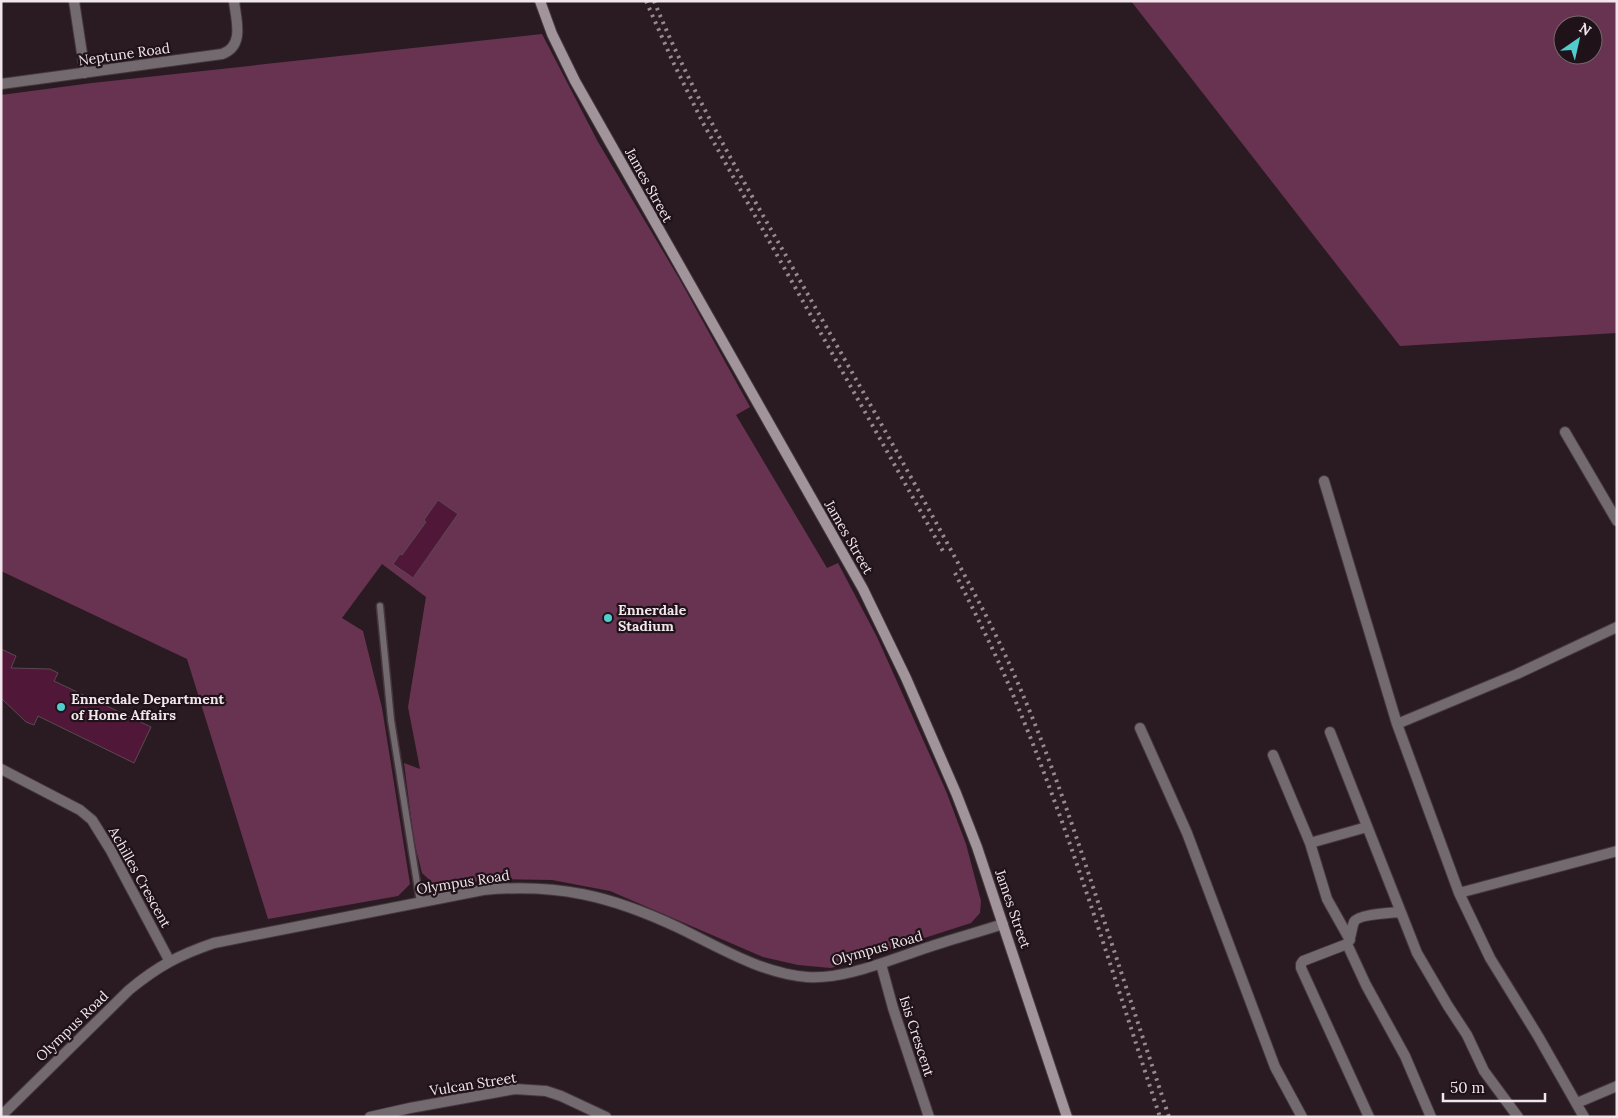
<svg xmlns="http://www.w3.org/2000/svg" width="1618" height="1118" font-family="Lora,serif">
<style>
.green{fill:#683350;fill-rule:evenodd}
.building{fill:#501739;stroke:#5a4951}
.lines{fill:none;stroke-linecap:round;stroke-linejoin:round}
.lane-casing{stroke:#46373f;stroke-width:9}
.street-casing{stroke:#46373f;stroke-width:12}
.secondary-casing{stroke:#46373f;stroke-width:12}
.lane{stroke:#726a6e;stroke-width:6}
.street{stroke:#726a6e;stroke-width:10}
.secondary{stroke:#a1949a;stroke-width:10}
.rail{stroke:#96898f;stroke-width:4;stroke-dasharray:2.5 5;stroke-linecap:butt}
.poi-dot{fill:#52cdcd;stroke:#201219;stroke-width:2}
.labels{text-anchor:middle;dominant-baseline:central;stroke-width:4.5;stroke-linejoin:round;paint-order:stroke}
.street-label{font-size:14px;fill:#f1e6eb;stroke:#201219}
.poi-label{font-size:14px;font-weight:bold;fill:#f1e6eb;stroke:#201219;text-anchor:start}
</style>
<rect width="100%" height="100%" fill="#2a1b23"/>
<path class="green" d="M 1131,1 L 1617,1 L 1617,333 L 1400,346 ZM 1563,25 L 1593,25 L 1593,55 L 1563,55 Z
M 542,34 L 598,142 L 680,280 L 750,407 L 736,415 L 827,568 L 838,563 L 877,637 L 946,791 L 966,844 L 981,901 L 980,913 L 971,923 L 831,968 L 798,965 L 763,957 L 610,891 L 552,880 L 497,879 L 436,886 L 422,873 L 414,841 L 404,763 L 420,769 L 408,707 L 426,597 L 382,564 L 342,618 L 363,631 L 382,708 L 410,884 L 398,896 L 268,919 L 187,659 L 1,571 L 1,95 L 92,83 Z"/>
<path class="building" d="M 438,500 L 458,514 L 413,578 L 393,564 L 400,554 L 402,555 L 426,522 L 424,520 Z
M 1,649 L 16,656 L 11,668 L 50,669 L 58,673 L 54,681 L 151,727 L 134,763 L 38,716 L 34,725 L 26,722 L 1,698 Z"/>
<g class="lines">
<defs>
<path id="lane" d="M 380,606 L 391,720 L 420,902"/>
<path id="street" d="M 74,1 L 85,73
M 1,84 L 222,54 C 245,46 236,20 234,1
M 1565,432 L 1617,521
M 1324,481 L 1397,724 L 1459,893 L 1490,958 L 1538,1036 L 1584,1117
M 1397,724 L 1517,674 L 1617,627
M 1140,728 L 1187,833 L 1275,1067 L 1302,1117
M 1330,732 L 1417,953 L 1448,1006 L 1467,1035 L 1484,1071 L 1518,1117
M 1273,755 L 1310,843 L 1327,899 L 1350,940
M 1,769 L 80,810 L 92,820 L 110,849 L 169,960
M 1310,843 L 1367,827
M 1459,893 L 1617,851
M 1347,944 L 1366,985 L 1405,1056 L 1431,1117
M 881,964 L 893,1008 L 929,1117
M 1577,1103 L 1617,1086
M 1,1116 L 129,990 C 158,966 179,955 214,943 L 483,890 C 557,883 611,896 677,927 C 719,947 760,973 807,977 C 842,980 887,961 920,950 C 948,940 976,933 1003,924
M 370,1117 L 410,1108 L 515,1089 L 546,1091 L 561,1096 L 606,1117
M 1369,1117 L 1301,968 L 1301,964 L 1303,961 L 1347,944 C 1352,937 1351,929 1354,922 C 1358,914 1391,913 1400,912"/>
<path id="secondary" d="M 540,1 L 552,34 L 575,81 L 863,589 L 906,678 L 956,793 L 977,847 L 1067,1117"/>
</defs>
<use href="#lane" class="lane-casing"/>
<use href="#street" class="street-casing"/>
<use href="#secondary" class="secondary-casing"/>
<use href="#lane" class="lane"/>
<use href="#street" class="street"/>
<use href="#secondary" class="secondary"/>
<path class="rail" d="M 646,1 L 673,62 L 703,123 L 944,553
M 654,1 C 690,89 738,172 785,254 C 851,371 918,487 981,606 C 1030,699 1064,799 1097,899 C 1121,972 1145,1044 1169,1117
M 955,573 C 976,615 998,658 1016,702 C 1072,837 1114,978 1160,1117"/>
</g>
<g class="poi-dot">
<circle cx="608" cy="618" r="5"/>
<circle cx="61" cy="707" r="5"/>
</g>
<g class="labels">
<g class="street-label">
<text transform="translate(124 54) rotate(-8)">Neptune Road</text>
<text transform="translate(649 185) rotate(61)">James Street</text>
<text transform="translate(849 537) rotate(60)">James Street</text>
<text transform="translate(140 877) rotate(61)">Achilles Crescent</text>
<text transform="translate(463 882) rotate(-9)">Olympus Road</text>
<text transform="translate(1013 909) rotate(71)">James Street</text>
<text transform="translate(877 948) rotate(-16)">Olympus Road</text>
<text transform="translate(72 1026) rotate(-44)">Olympus Road</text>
<text transform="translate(917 1036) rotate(72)">Isis Crescent</text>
<text transform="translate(473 1084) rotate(-9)">Vulcan Street</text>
</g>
<g class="poi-label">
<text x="618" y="610">Ennerdale<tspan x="618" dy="16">Stadium</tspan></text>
<text x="71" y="699">Ennerdale Department<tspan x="71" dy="16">of Home Affairs</tspan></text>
</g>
</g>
<rect width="1618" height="1118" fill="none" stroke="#f1e6eb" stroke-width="5"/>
<g transform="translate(1578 40) rotate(34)"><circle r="24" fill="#201219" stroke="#74676d"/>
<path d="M0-4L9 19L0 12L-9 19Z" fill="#52cdcd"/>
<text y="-8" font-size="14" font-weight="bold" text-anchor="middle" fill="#f1e6eb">N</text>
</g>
<path d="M1443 1093v8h102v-8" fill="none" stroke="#f1e6eb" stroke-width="2.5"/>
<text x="1450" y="1093" font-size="15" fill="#f1e6eb" stroke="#201219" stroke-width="4" paint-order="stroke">50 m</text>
</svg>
